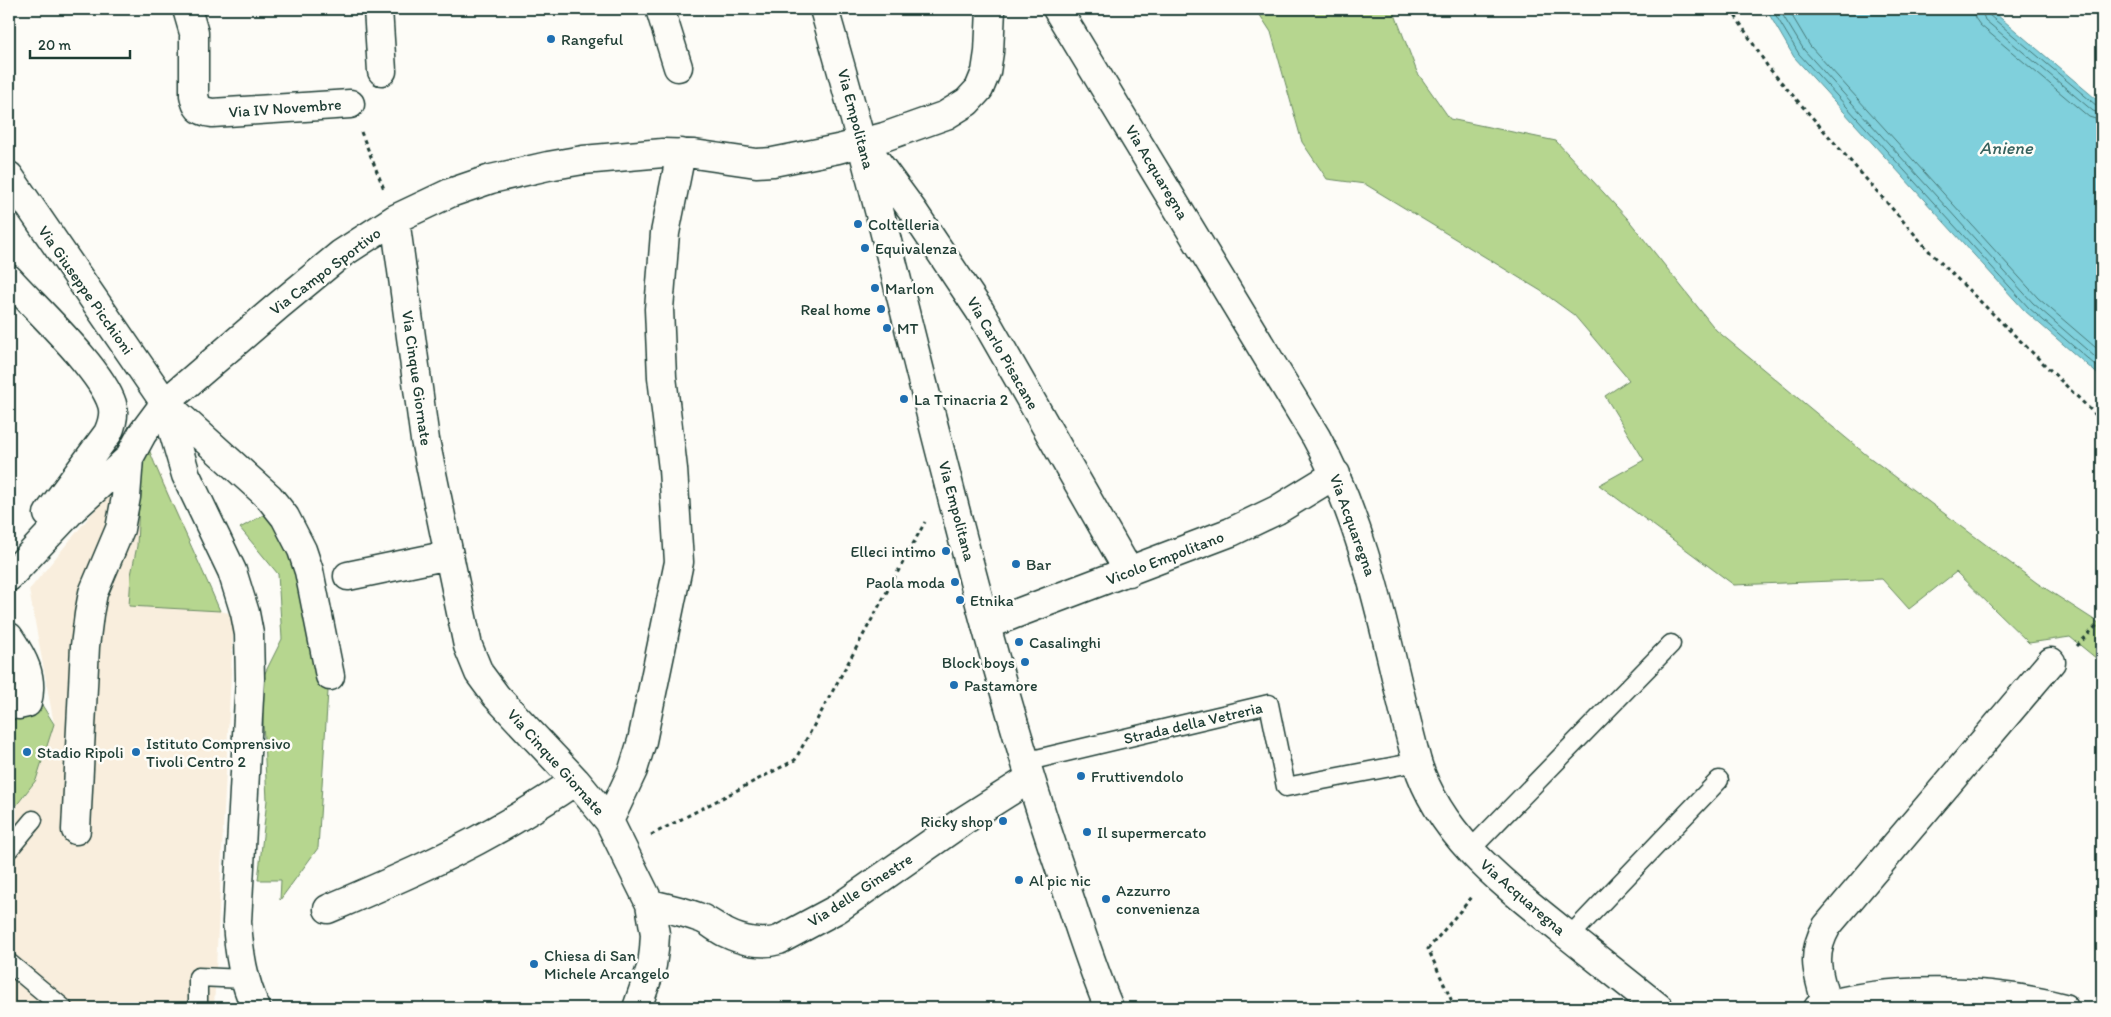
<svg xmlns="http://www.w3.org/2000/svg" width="2111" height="1017" font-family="Itim,sans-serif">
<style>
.built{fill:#f9eedd}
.green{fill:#b6d68f;stroke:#6a8a62}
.water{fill:#80d0dc;stroke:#599599}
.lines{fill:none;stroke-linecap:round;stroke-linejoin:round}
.shore{stroke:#467877;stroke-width:1}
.service-casing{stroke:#1f3d34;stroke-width:21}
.minor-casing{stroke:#1f3d34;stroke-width:31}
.secondary-casing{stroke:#1f3d34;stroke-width:31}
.path{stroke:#1f3d34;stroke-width:3;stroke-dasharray:4 4;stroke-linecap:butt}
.service{stroke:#fdfcf7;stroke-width:18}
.minor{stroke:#fdfcf7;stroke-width:28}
.secondary{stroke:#fdfcf7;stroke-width:28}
.poi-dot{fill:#1f6fb2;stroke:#fdfcf7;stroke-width:2}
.labels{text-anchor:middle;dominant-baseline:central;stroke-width:5;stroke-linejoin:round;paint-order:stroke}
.poi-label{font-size:16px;fill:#1f3d34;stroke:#fdfcf7;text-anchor:start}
.street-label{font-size:16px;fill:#1f3d34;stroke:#fdfcf7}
.water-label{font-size:18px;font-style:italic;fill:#37625e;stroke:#fdfcf7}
</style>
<rect width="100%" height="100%" fill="#fdfcf7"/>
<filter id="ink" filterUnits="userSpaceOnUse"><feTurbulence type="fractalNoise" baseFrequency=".02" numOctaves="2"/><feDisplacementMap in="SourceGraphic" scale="10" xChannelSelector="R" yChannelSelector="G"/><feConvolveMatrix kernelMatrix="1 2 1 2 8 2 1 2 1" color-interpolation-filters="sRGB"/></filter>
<g filter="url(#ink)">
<path class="built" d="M 146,442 L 220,611 L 234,614 L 214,1008 L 9,1008 L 9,817 L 36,780 L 54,724 L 29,590 L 117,483 Z"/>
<path class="green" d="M 1256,9 L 1393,9 L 1417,72 L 1450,119 L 1556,141 L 1627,218 L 1716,330 L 1869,457 L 2037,583 L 2102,625 L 2102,663 L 2070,637 L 2029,643 L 1956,572 L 1909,609 L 1882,579 L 1734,585 L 1599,485 L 1644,460 L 1605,396 L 1629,380 L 1574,315 L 1541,291 L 1365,184 L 1327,179 L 1302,142 L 1271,32 Z
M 146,442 C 168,499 196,554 220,611 L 129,606 L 131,575 L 137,546 L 141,454 Z
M 265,514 L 293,529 L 309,571 L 328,691 L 318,848 L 280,900 L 281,880 L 258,880 L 267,800 L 261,681 L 282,639 L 278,574 L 240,528 Z
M 9,670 L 30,686 L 54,724 L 36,780 L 9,815 Z"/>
<path class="water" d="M 1766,9 L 1990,9 L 2102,104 L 2102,378 L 2025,311 L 1794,57 Z"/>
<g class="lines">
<path class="shore" d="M 1772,9 L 1799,54 L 2029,308 L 2102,371
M 1779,9 L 1804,50 L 2033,303 L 2102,363
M 1788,9 L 1810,46 L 2038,298 L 2102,353
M 1973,9 L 1975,18 L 1980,25 L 2089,117 L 2102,121
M 1981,9 L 1985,20 L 2093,111 L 2102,114
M 1987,9 L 1989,15 L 2097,106 L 2102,107"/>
<defs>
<path id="service" d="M 1024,762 L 1269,704 L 1286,787 L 1417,762
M 9,849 L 33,820
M 1470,850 L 1671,644
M 1569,937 L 1719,780
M 9,963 L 63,1008
M 198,1008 L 198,977 L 245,979"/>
<path id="minor" d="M 187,9 L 194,33 L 194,95 C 196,107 199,111 212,113 L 350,104
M 378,9 L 382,71
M 660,9 L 678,67
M 863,143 L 913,211 L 980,311 L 1129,572
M 9,176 L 165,403 L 269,497 L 285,517 L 302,550 L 309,571 L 330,676
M 395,219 L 425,440 L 468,646 L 479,673 L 496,696 L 576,781 L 609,821 L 650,904 L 655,934 L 654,950 L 652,965 L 637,1008
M 9,279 C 35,308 101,369 112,404 C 115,414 112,424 108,433 L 48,514
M 165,403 L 186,475 L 232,571 L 245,613 L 249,634 L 250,679 L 237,922 C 239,952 243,981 256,1008
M 348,576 L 449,555
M 9,577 L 73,509 L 129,458 L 142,434 L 165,403 L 278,306 L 341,254 L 395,219 L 450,193 L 491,179 L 548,166 L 583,160 L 663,153 L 694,154 L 756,163 L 773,162 L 838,149 L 884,137 L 946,115 L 967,102 L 979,89 L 986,72 L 989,52 L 991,9
M 986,625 L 1231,532 L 1277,510 L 1336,474
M 9,637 C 23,658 34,677 27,703 L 18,705 L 9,700
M 609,821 L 633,770 L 642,741 L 679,562 L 673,469 L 662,377 L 659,309 L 665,233 L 681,153
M 76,830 L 85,646 L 89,614 L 93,593 L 120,529 L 126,497 L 129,458
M 650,904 C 668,908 686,912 703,919 C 711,923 718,929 726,933 C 742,941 762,945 779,940 L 837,909 L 963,821 L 1029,779
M 328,909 C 384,885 441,861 494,831 C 522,816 549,798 576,781
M 1827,1005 C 1818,974 1810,956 1827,926 L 2051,662"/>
<path id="secondary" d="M 824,9 C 908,296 965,592 1062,875 C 1077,920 1091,965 1109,1008
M 1057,9 L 1316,437 C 1372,539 1387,652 1417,762 C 1439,835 1504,884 1561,930 C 1594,956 1626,982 1659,1008
M 1818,1008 C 1889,985 1992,989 2064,1008"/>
</defs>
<use href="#service" class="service-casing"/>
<use href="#minor" class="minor-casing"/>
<use href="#secondary" class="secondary-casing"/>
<path class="path" d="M 1731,9 L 1768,67 L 1931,253 L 2102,421
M 361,132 L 384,189
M 2077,646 L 2099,623
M 651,835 L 795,760 L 925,522
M 1455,1008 L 1428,949 L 1472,897"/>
<use href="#service" class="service"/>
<use href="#minor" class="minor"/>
<use href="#secondary" class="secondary"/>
</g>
</g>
<g class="poi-dot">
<circle cx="551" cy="39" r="5"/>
<circle cx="858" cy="224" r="5"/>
<circle cx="865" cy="248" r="5"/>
<circle cx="875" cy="288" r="5"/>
<circle cx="881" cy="309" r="5"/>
<circle cx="887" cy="328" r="5"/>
<circle cx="904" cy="399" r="5"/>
<circle cx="946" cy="551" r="5"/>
<circle cx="1016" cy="564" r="5"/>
<circle cx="955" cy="582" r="5"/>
<circle cx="960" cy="600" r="5"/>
<circle cx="1019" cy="642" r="5"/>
<circle cx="1025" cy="662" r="5"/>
<circle cx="954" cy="685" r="5"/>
<circle cx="27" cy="752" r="5"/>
<circle cx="136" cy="752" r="5"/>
<circle cx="1081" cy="776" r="5"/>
<circle cx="1003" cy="821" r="5"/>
<circle cx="1087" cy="832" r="5"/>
<circle cx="1019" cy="880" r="5"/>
<circle cx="1106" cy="899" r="5"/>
<circle cx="534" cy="964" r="5"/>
</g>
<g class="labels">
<g class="poi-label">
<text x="561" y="39">Rangeful</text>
<text x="868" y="224">Coltelleria</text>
<text x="875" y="248">Equivalenza</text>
<text x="885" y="288">Marlon</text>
<text x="871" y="309" text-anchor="end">Real home</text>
<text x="897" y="328">MT</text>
<text x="914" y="399">La Trinacria 2</text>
<text x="936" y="551" text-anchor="end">Elleci intimo</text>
<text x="1026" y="564">Bar</text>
<text x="945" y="582" text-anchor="end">Paola moda</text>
<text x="970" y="600">Etnika</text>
<text x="1029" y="642">Casalinghi</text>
<text x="1015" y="662" text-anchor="end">Block boys</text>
<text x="964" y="685">Pastamore</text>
<text x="146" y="743">Istituto Comprensivo<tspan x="146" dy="18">Tivoli Centro 2</tspan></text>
<text x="37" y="752">Stadio Ripoli</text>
<text x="1091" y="776">Fruttivendolo</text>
<text x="993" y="821" text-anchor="end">Ricky shop</text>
<text x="1097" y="832">Il supermercato</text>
<text x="1029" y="880">Al pic nic</text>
<text x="1116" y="890">Azzurro<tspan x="1116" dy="18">convenienza</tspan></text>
<text x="544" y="955">Chiesa di San<tspan x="544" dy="18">Michele Arcangelo</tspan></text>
</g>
<g class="street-label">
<text transform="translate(285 108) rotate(-4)">Via IV Novembre</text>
<text transform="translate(856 119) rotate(75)">Via Empolitana</text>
<text transform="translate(1157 172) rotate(59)">Via Acquaregna</text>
<text transform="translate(325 271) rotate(-37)">Via Campo Sportivo</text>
<text transform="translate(86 290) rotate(55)">Via Giuseppe Picchioni</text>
<text transform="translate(1003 353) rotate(60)">Via Carlo Pisacane</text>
<text transform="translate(417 378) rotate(82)">Via Cinque Giornate</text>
<text transform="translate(957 511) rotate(75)">Via Empolitana</text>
<text transform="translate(1353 525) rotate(70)">Via Acquaregna</text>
<text transform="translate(1165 558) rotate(-21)">Vicolo Empolitano</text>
<text transform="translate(1193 723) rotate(-13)">Strada della Vetreria</text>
<text transform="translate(556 762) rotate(48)">Via Cinque Giornate</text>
<text transform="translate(860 890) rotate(-33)">Via delle Ginestre</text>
<text transform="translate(1523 897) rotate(41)">Via Acquaregna</text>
</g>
<g class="water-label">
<text x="2006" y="148">Aniene</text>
</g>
</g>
<rect width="2111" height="1017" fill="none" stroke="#fdfcf7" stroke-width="30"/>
<rect x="15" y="15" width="2081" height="987" fill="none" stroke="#1f3d34" stroke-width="2" filter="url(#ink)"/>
<path d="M30 50v8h100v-8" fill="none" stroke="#1f3d34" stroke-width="2.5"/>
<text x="38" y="50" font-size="15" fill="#1f3d34" stroke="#fdfcf7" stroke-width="4" paint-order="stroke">20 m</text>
</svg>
